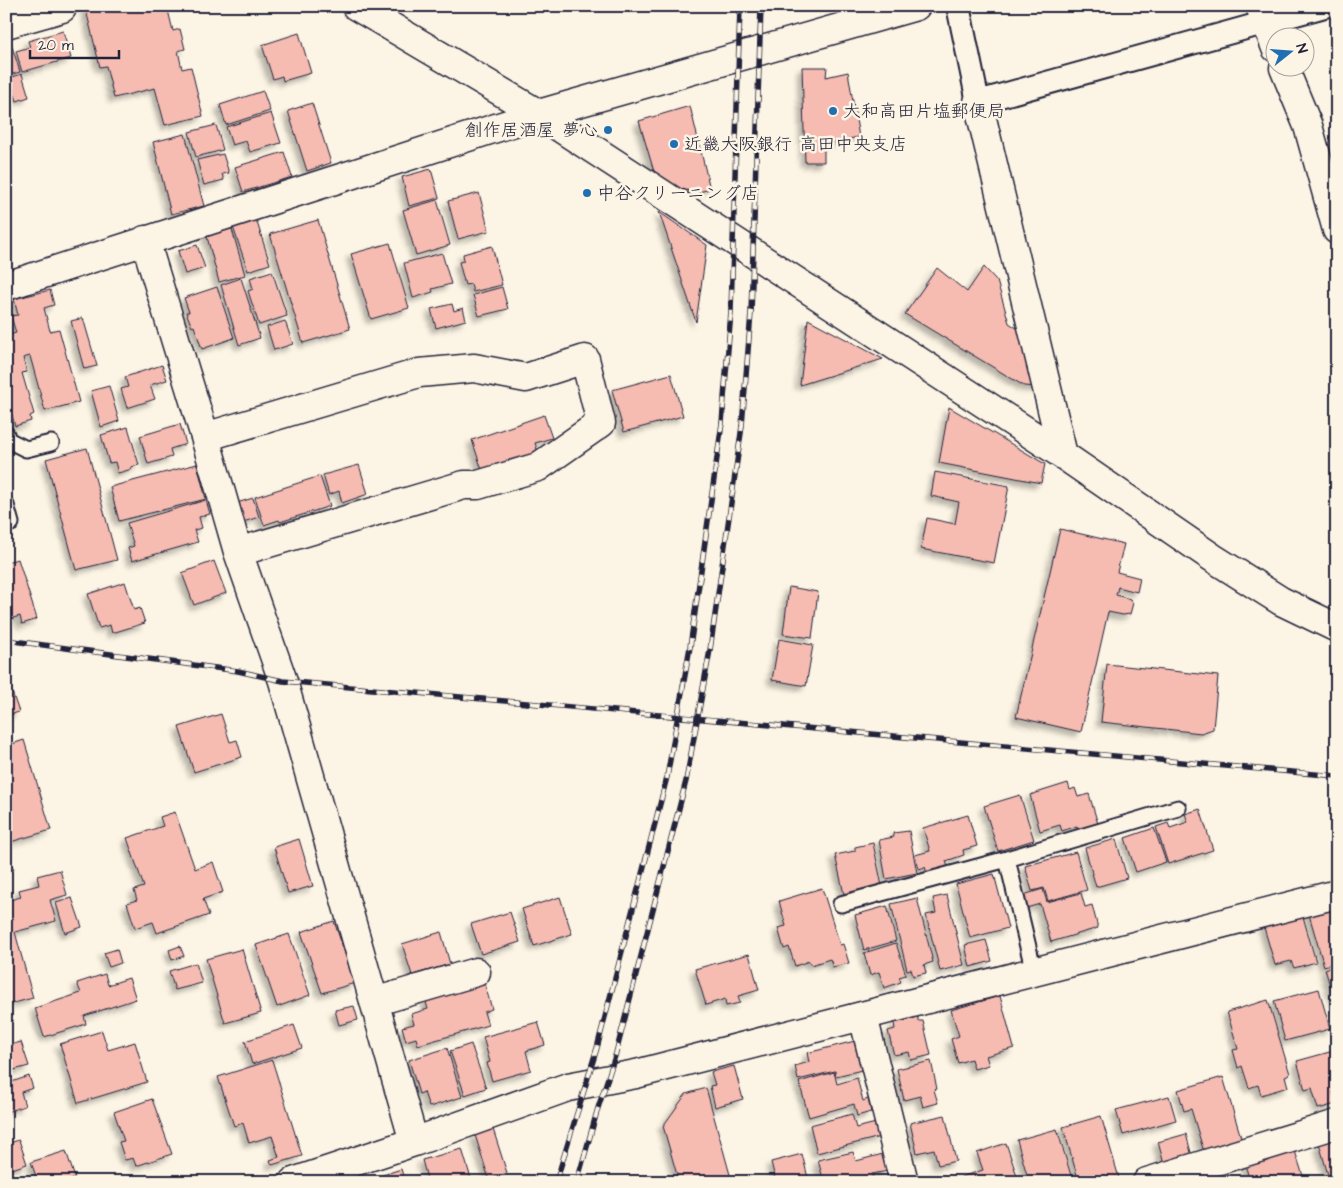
<svg xmlns="http://www.w3.org/2000/svg" width="1343" height="1188" font-family="'Architects Daughter','Klee One',sans-serif">
<style>
.building{fill:#f6bbb1;stroke:#22223b;filter:url(#shadow)}
.lines{fill:none;stroke-linecap:round;stroke-linejoin:round}
.service-casing{stroke:#22223b;stroke-width:19}
.pedestrian-casing{stroke:#22223b;stroke-width:26}
.minor-casing{stroke:#22223b;stroke-width:31}
.service{stroke:#fcf5e5;stroke-width:15}
.pedestrian{stroke:#fcf5e5;stroke-width:22}
.minor{stroke:#fcf5e5;stroke-width:28}
.rail-casing{stroke:#22223b;stroke-width:5.5}
.rail{stroke:#fcf5e5;stroke-width:4;stroke-dasharray:11;stroke-linecap:butt}
.poi-dot{fill:#1f6fb2;stroke:#fcf5e5;stroke-width:2}
.labels{text-anchor:middle;dominant-baseline:central;stroke-width:5;stroke-linejoin:round;paint-order:stroke}
.poi-label{font-size:18px;fill:#22223b;stroke:#fcf5e5;text-anchor:start}
</style>
<defs>
<filter id="shadow"><feDropShadow dx="-4.5" dy="4.5" stdDeviation="2.5" flood-color="#0004"/></filter>
</defs>
<rect width="100%" height="100%" fill="#fcf5e5"/>
<filter id="ink" filterUnits="userSpaceOnUse"><feTurbulence type="fractalNoise" baseFrequency=".02" numOctaves="2"/><feDisplacementMap in="SourceGraphic" scale="10" xChannelSelector="R" yChannelSelector="G"/><feConvolveMatrix kernelMatrix="1 2 1 2 8 2 1 2 1" color-interpolation-filters="sRGB"/></filter>
<g filter="url(#ink)">
<path class="building" d="M 85,6 L 167,6 L 173,31 L 180,29 L 185,49 L 178,51 L 182,69 L 191,67 L 203,116 L 165,125 L 155,88 L 114,98 L 106,66 L 100,67 Z
M 63,31 L 71,58 L 22,72 L 16,51 L 30,47 L 28,41 Z
M 299,33 L 311,73 L 283,81 L 282,76 L 273,79 L 262,45 Z
M 10,40 L 20,72 L 6,76 L 6,41 Z
M 802,67 L 827,67 L 826,77 L 848,72 L 859,137 L 824,144 L 824,162 L 805,162 Z
M 22,74 L 29,97 L 17,101 L 9,78 Z
M 6,79 L 8,79 L 14,102 L 6,104 Z
M 263,91 L 270,111 L 226,125 L 220,105 Z
M 312,103 L 331,163 L 307,171 L 288,111 Z
M 690,106 L 710,189 L 695,193 L 659,181 L 655,175 L 639,121 Z
M 271,113 L 281,143 L 250,152 L 246,141 L 232,145 L 226,127 Z
M 216,125 L 223,150 L 196,157 L 189,132 Z
M 185,134 L 204,206 L 171,214 L 153,142 Z
M 284,152 L 292,177 L 243,192 L 235,167 Z
M 223,154 L 229,173 L 222,174 L 224,180 L 204,185 L 197,160 Z
M 431,169 L 439,198 L 409,206 L 402,177 Z
M 479,193 L 489,231 L 458,239 L 448,201 Z
M 437,200 L 450,245 L 416,255 L 403,210 Z
M 659,212 L 707,245 L 696,322 Z
M 256,219 L 270,264 L 248,271 L 233,227 Z
M 318,220 L 350,329 L 303,343 L 270,234 Z
M 231,226 L 245,275 L 219,282 L 206,233 Z
M 390,243 L 409,308 L 371,319 L 351,254 Z
M 197,245 L 205,268 L 185,274 L 178,251 Z
M 492,246 L 502,285 L 473,292 L 471,284 L 465,285 L 459,262 L 464,261 L 463,254 Z
M 442,253 L 451,284 L 432,289 L 433,292 L 413,298 L 404,263 Z
M 984,267 L 997,281 L 1009,323 L 1035,340 L 1040,387 L 1024,386 L 905,314 L 937,268 L 967,292 Z
M 272,271 L 287,316 L 259,325 L 248,291 L 253,289 L 250,278 Z
M 241,278 L 260,338 L 239,345 L 221,285 Z
M 217,287 L 234,338 L 202,349 L 194,326 L 192,327 L 186,312 L 189,312 L 184,298 Z
M 502,287 L 508,309 L 479,316 L 473,295 Z
M 50,290 L 54,305 L 44,308 L 50,331 L 59,329 L 79,402 L 45,411 L 30,356 L 23,358 L 27,372 L 22,373 L 34,414 L 30,416 L 31,421 L 15,426 L 6,393 L 6,336 L 16,333 L 11,316 L 18,315 L 14,299 Z
M 452,304 L 454,311 L 463,308 L 466,320 L 436,328 L 431,309 Z
M 83,318 L 97,366 L 84,369 L 71,321 Z
M 808,319 L 883,359 L 800,385 Z
M 285,321 L 293,344 L 274,350 L 267,327 Z
M 162,365 L 167,380 L 150,385 L 155,399 L 127,408 L 121,389 L 128,387 L 125,377 Z
M 671,374 L 683,416 L 624,432 L 612,390 Z
M 109,386 L 119,421 L 101,427 L 91,391 Z
M 949,407 L 1045,464 L 1041,483 L 939,463 Z
M 544,415 L 552,438 L 535,443 L 540,458 L 484,476 L 472,440 Z
M 180,424 L 186,444 L 170,449 L 172,457 L 148,464 L 140,436 Z
M 128,427 L 139,465 L 131,467 L 132,469 L 118,473 L 115,462 L 109,463 L 101,435 Z
M 87,448 L 117,560 L 76,570 L 46,459 Z
M 197,464 L 206,499 L 119,521 L 110,487 Z
M 359,465 L 368,494 L 342,503 L 339,491 L 329,495 L 323,475 Z
M 935,472 L 1009,486 L 994,563 L 921,549 L 927,518 L 955,524 L 959,502 L 931,496 Z
M 320,476 L 330,506 L 280,522 L 279,520 L 264,525 L 255,497 Z
M 253,498 L 259,517 L 243,522 L 237,503 Z
M 206,500 L 210,514 L 199,517 L 202,528 L 194,530 L 198,542 L 132,561 L 128,548 L 134,546 L 127,523 Z
M 1060,529 L 1124,544 L 1117,572 L 1140,578 L 1137,592 L 1118,587 L 1116,595 L 1130,599 L 1133,603 L 1130,614 L 1123,615 L 1108,612 L 1081,732 L 1016,717 Z
M 18,559 L 37,619 L 22,624 L 20,616 L 6,620 L 6,562 Z
M 214,561 L 226,593 L 194,605 L 182,573 Z
M 125,582 L 134,610 L 140,608 L 145,623 L 112,633 L 110,625 L 99,628 L 88,594 Z
M 789,587 L 818,592 L 812,638 L 783,634 Z
M 779,639 L 813,645 L 806,686 L 772,680 Z
M 1107,664 L 1218,676 L 1213,729 L 1201,733 L 1101,722 Z
M 6,675 L 19,712 L 6,716 Z
M 221,714 L 230,742 L 237,740 L 242,757 L 194,772 L 179,727 Z
M 24,740 L 51,830 L 7,843 L 6,746 Z
M 1068,783 L 1070,790 L 1075,788 L 1078,797 L 1089,794 L 1098,824 L 1078,830 L 1077,826 L 1062,831 L 1060,825 L 1040,831 L 1030,795 Z
M 1020,795 L 1034,840 L 998,851 L 984,806 Z
M 1200,809 L 1213,850 L 1168,864 L 1156,827 L 1168,823 L 1170,828 L 1188,822 L 1185,814 Z
M 175,812 L 195,869 L 213,862 L 223,892 L 203,899 L 209,915 L 157,933 L 153,922 L 135,928 L 127,903 L 137,900 L 134,890 L 144,887 L 127,838 L 163,826 L 160,817 Z
M 968,815 L 977,846 L 963,850 L 964,855 L 946,861 L 948,867 L 927,873 L 925,867 L 919,869 L 915,855 L 930,851 L 923,828 Z
M 1154,828 L 1166,862 L 1136,872 L 1125,838 Z
M 909,831 L 917,873 L 886,879 L 879,840 L 894,837 L 893,833 Z
M 299,839 L 313,886 L 288,893 L 274,847 Z
M 1116,839 L 1127,878 L 1096,887 L 1085,848 Z
M 873,843 L 882,886 L 844,894 L 835,855 L 855,851 L 855,847 Z
M 1076,852 L 1087,890 L 1048,901 L 1044,888 L 1032,891 L 1025,866 Z
M 6,853 L 14,870 L 6,873 Z
M 60,870 L 67,895 L 50,900 L 56,921 L 15,932 L 33,998 L 6,1005 L 6,901 L 21,897 L 19,890 L 39,885 L 37,876 Z
M 994,874 L 1008,928 L 970,938 L 956,884 Z
M 822,888 L 840,945 L 843,944 L 849,963 L 833,967 L 830,959 L 811,965 L 809,961 L 795,966 L 789,947 L 784,949 L 778,928 L 786,926 L 779,901 Z
M 1043,889 L 1047,902 L 1081,893 L 1085,907 L 1092,905 L 1098,928 L 1051,942 L 1040,904 L 1023,909 L 1020,896 Z
M 947,895 L 964,965 L 940,971 L 926,915 L 936,913 L 933,898 Z
M 560,897 L 572,934 L 534,946 L 522,909 Z
M 72,898 L 82,927 L 65,933 L 56,903 Z
M 917,898 L 933,962 L 924,965 L 926,973 L 913,976 L 911,969 L 907,970 L 891,904 Z
M 1337,903 L 1337,962 L 1324,966 L 1308,911 Z
M 887,906 L 896,941 L 864,950 L 855,915 Z
M 510,912 L 520,942 L 481,954 L 471,924 Z
M 1302,913 L 1316,962 L 1294,968 L 1291,961 L 1275,965 L 1263,924 Z
M 334,921 L 355,983 L 322,993 L 301,932 Z
M 441,932 L 450,964 L 412,975 L 402,944 Z
M 289,934 L 310,995 L 277,1007 L 256,945 Z
M 986,940 L 992,961 L 970,967 L 965,945 Z
M 896,943 L 906,975 L 899,977 L 901,982 L 884,988 L 879,972 L 870,975 L 864,953 Z
M 180,946 L 184,956 L 172,960 L 169,950 Z
M 117,949 L 121,963 L 109,967 L 104,953 Z
M 242,949 L 261,1013 L 225,1023 L 206,959 Z
M 749,954 L 759,990 L 738,996 L 740,1003 L 726,1006 L 725,999 L 706,1005 L 695,969 Z
M 196,963 L 202,983 L 175,990 L 169,971 Z
M 1337,966 L 1337,1006 L 1336,1006 L 1325,969 Z
M 105,974 L 108,985 L 129,978 L 136,999 L 84,1016 L 86,1024 L 44,1037 L 35,1008 L 81,993 L 77,983 Z
M 484,982 L 492,1009 L 484,1012 L 488,1025 L 418,1045 L 416,1038 L 406,1041 L 402,1027 L 414,1024 L 411,1014 L 428,1009 L 425,999 Z
M 1319,989 L 1330,1029 L 1285,1041 L 1274,1001 Z
M 1000,996 L 1014,1048 L 986,1056 L 989,1065 L 974,1069 L 971,1059 L 958,1063 L 951,1039 L 959,1036 L 951,1010 Z
M 1268,1000 L 1290,1074 L 1285,1076 L 1288,1087 L 1261,1095 L 1258,1085 L 1249,1088 L 1242,1066 L 1238,1068 L 1233,1050 L 1238,1049 L 1227,1012 Z
M 354,1006 L 358,1020 L 339,1025 L 335,1010 Z
M 918,1017 L 918,1021 L 923,1021 L 931,1055 L 911,1060 L 909,1052 L 894,1055 L 888,1031 L 895,1029 L 894,1023 Z
M 538,1022 L 545,1045 L 526,1051 L 531,1070 L 492,1081 L 487,1063 L 490,1062 L 483,1037 Z
M 294,1025 L 302,1048 L 252,1064 L 245,1041 Z
M 102,1031 L 108,1050 L 135,1042 L 147,1082 L 78,1103 L 60,1044 Z
M 855,1041 L 862,1070 L 836,1076 L 835,1071 L 798,1080 L 795,1066 L 809,1062 L 807,1053 Z
M 21,1042 L 29,1066 L 6,1072 L 6,1046 Z
M 471,1044 L 486,1088 L 465,1095 L 450,1051 Z
M 447,1048 L 462,1097 L 429,1107 L 424,1092 L 419,1094 L 409,1060 Z
M 1337,1050 L 1337,1090 L 1333,1092 L 1336,1104 L 1318,1109 L 1312,1088 L 1305,1090 L 1297,1061 Z
M 272,1060 L 302,1156 L 272,1165 L 270,1160 L 279,1157 L 272,1136 L 249,1143 L 243,1123 L 234,1126 L 218,1077 Z
M 931,1061 L 937,1089 L 934,1090 L 938,1103 L 923,1107 L 920,1096 L 904,1100 L 897,1069 Z
M 734,1066 L 743,1099 L 715,1107 L 710,1086 L 715,1085 L 711,1072 Z
M 834,1072 L 837,1084 L 857,1078 L 863,1101 L 868,1099 L 871,1112 L 857,1116 L 854,1104 L 809,1117 L 799,1082 Z
M 29,1076 L 33,1088 L 21,1092 L 25,1106 L 6,1112 L 6,1084 Z
M 1223,1077 L 1242,1141 L 1204,1152 L 1191,1109 L 1184,1111 L 1178,1090 Z
M 706,1088 L 732,1182 L 679,1182 L 663,1126 L 686,1094 Z
M 1169,1096 L 1176,1120 L 1123,1135 L 1116,1110 Z
M 152,1099 L 172,1154 L 136,1166 L 133,1158 L 125,1160 L 119,1142 L 124,1141 L 114,1112 Z
M 852,1114 L 856,1128 L 876,1123 L 880,1137 L 817,1153 L 810,1125 Z
M 945,1115 L 956,1161 L 938,1165 L 934,1149 L 917,1153 L 910,1123 Z
M 1101,1116 L 1119,1178 L 1107,1182 L 1079,1182 L 1063,1127 Z
M 493,1129 L 507,1173 L 489,1179 L 475,1135 Z
M 1057,1129 L 1073,1182 L 1029,1182 L 1017,1140 Z
M 1186,1134 L 1192,1156 L 1164,1164 L 1158,1142 Z
M 1337,1138 L 1337,1180 L 1330,1182 L 1319,1143 Z
M 19,1140 L 27,1164 L 6,1171 L 6,1144 Z
M 1006,1143 L 1019,1182 L 962,1182 L 961,1177 L 983,1170 L 977,1153 Z
M 1294,1148 L 1305,1182 L 1250,1182 L 1245,1164 Z
M 462,1149 L 472,1182 L 428,1182 L 422,1160 Z
M 66,1151 L 75,1178 L 65,1182 L 38,1182 L 31,1162 Z
M 853,1152 L 856,1161 L 883,1154 L 888,1171 L 872,1174 L 873,1177 L 855,1182 L 824,1182 L 818,1160 Z
M 802,1154 L 809,1182 L 788,1182 L 787,1179 L 776,1182 L 771,1162 Z
M 401,1169 L 405,1182 L 362,1182 Z"/>
<g class="lines">
<defs>
<path id="service" d="M 6,434 L 8,440 L 26,449 L 51,443
M 6,505 L 11,523
M 1007,859 L 1034,972
M 841,904 L 1007,859 L 1178,808"/>
<path id="pedestrian" d="M 958,6 L 978,102 L 1325,6"/>
<path id="minor" d="M 356,6 L 539,114 L 1063,455 L 1213,558 L 1281,601 L 1337,628
M 1260,6 L 1276,48
M 6,24 L 62,8
M 1284,68 L 1308,126 L 1337,230
M 978,102 L 1063,455
M 145,240 L 205,437 L 238,552 L 283,681 L 414,1142
M 6,286 L 539,114 L 916,6
M 205,437 L 419,373 L 474,368 L 526,378 L 585,359 L 601,423 L 538,467 L 478,485 L 464,485 L 238,552
M 374,1002 L 476,972
M 863,1016 L 904,1182
M 293,1182 L 414,1142 L 568,1087 L 636,1074 L 1337,894
M 1147,1182 L 1337,1124"/>
</defs>
<use href="#service" class="service-casing"/>
<use href="#pedestrian" class="pedestrian-casing"/>
<use href="#minor" class="minor-casing"/>
<use href="#service" class="service"/>
<use href="#pedestrian" class="pedestrian"/>
<use href="#minor" class="minor"/>
<defs>
<path id="rail" d="M 6,640 L 238,671 L 283,681 L 1337,776
M 556,1182 L 597,1048 L 667,777 L 690,647 L 722,423 L 731,312 L 740,6
M 577,1182 L 598,1108 L 616,1053 L 686,781 L 710,650 L 742,426 L 751,313 L 761,6"/>
</defs>
<use href="#rail" class="rail-casing"/>
<use href="#rail" class="rail"/>
</g>
</g>
<g class="poi-dot">
<circle cx="833" cy="111" r="5"/>
<circle cx="608" cy="130" r="5"/>
<circle cx="674" cy="144" r="5"/>
<circle cx="587" cy="193" r="5"/>
</g>
<g class="labels">
<g class="poi-label">
<text x="843" y="111">大和高田片塩郵便局</text>
<text x="598" y="130" text-anchor="end">創作居酒屋 夢心</text>
<text x="684" y="144">近畿大阪銀行 高田中央支店</text>
<text x="597" y="193">中谷クリーニング店</text>
</g>
</g>
<rect width="1343" height="1188" fill="none" stroke="#fcf5e5" stroke-width="25"/>
<rect x="12" y="12" width="1318" height="1163" fill="none" stroke="#22223b" stroke-width="2" filter="url(#ink)"/>
<g transform="translate(1290 52) rotate(73)"><circle r="24" fill="#fcf5e5" stroke="#a5a1a1"/>
<path d="M0-4L9 19L0 12L-9 19Z" fill="#1f6fb2"/>
<text y="-8" font-size="14" font-weight="bold" text-anchor="middle" fill="#22223b">N</text>
</g>
<path d="M30 50v8h89v-8" fill="none" stroke="#22223b" stroke-width="2.5"/>
<text x="38" y="50" font-size="15" fill="#22223b" stroke="#fcf5e5" stroke-width="4" paint-order="stroke">20 m</text>
</svg>
